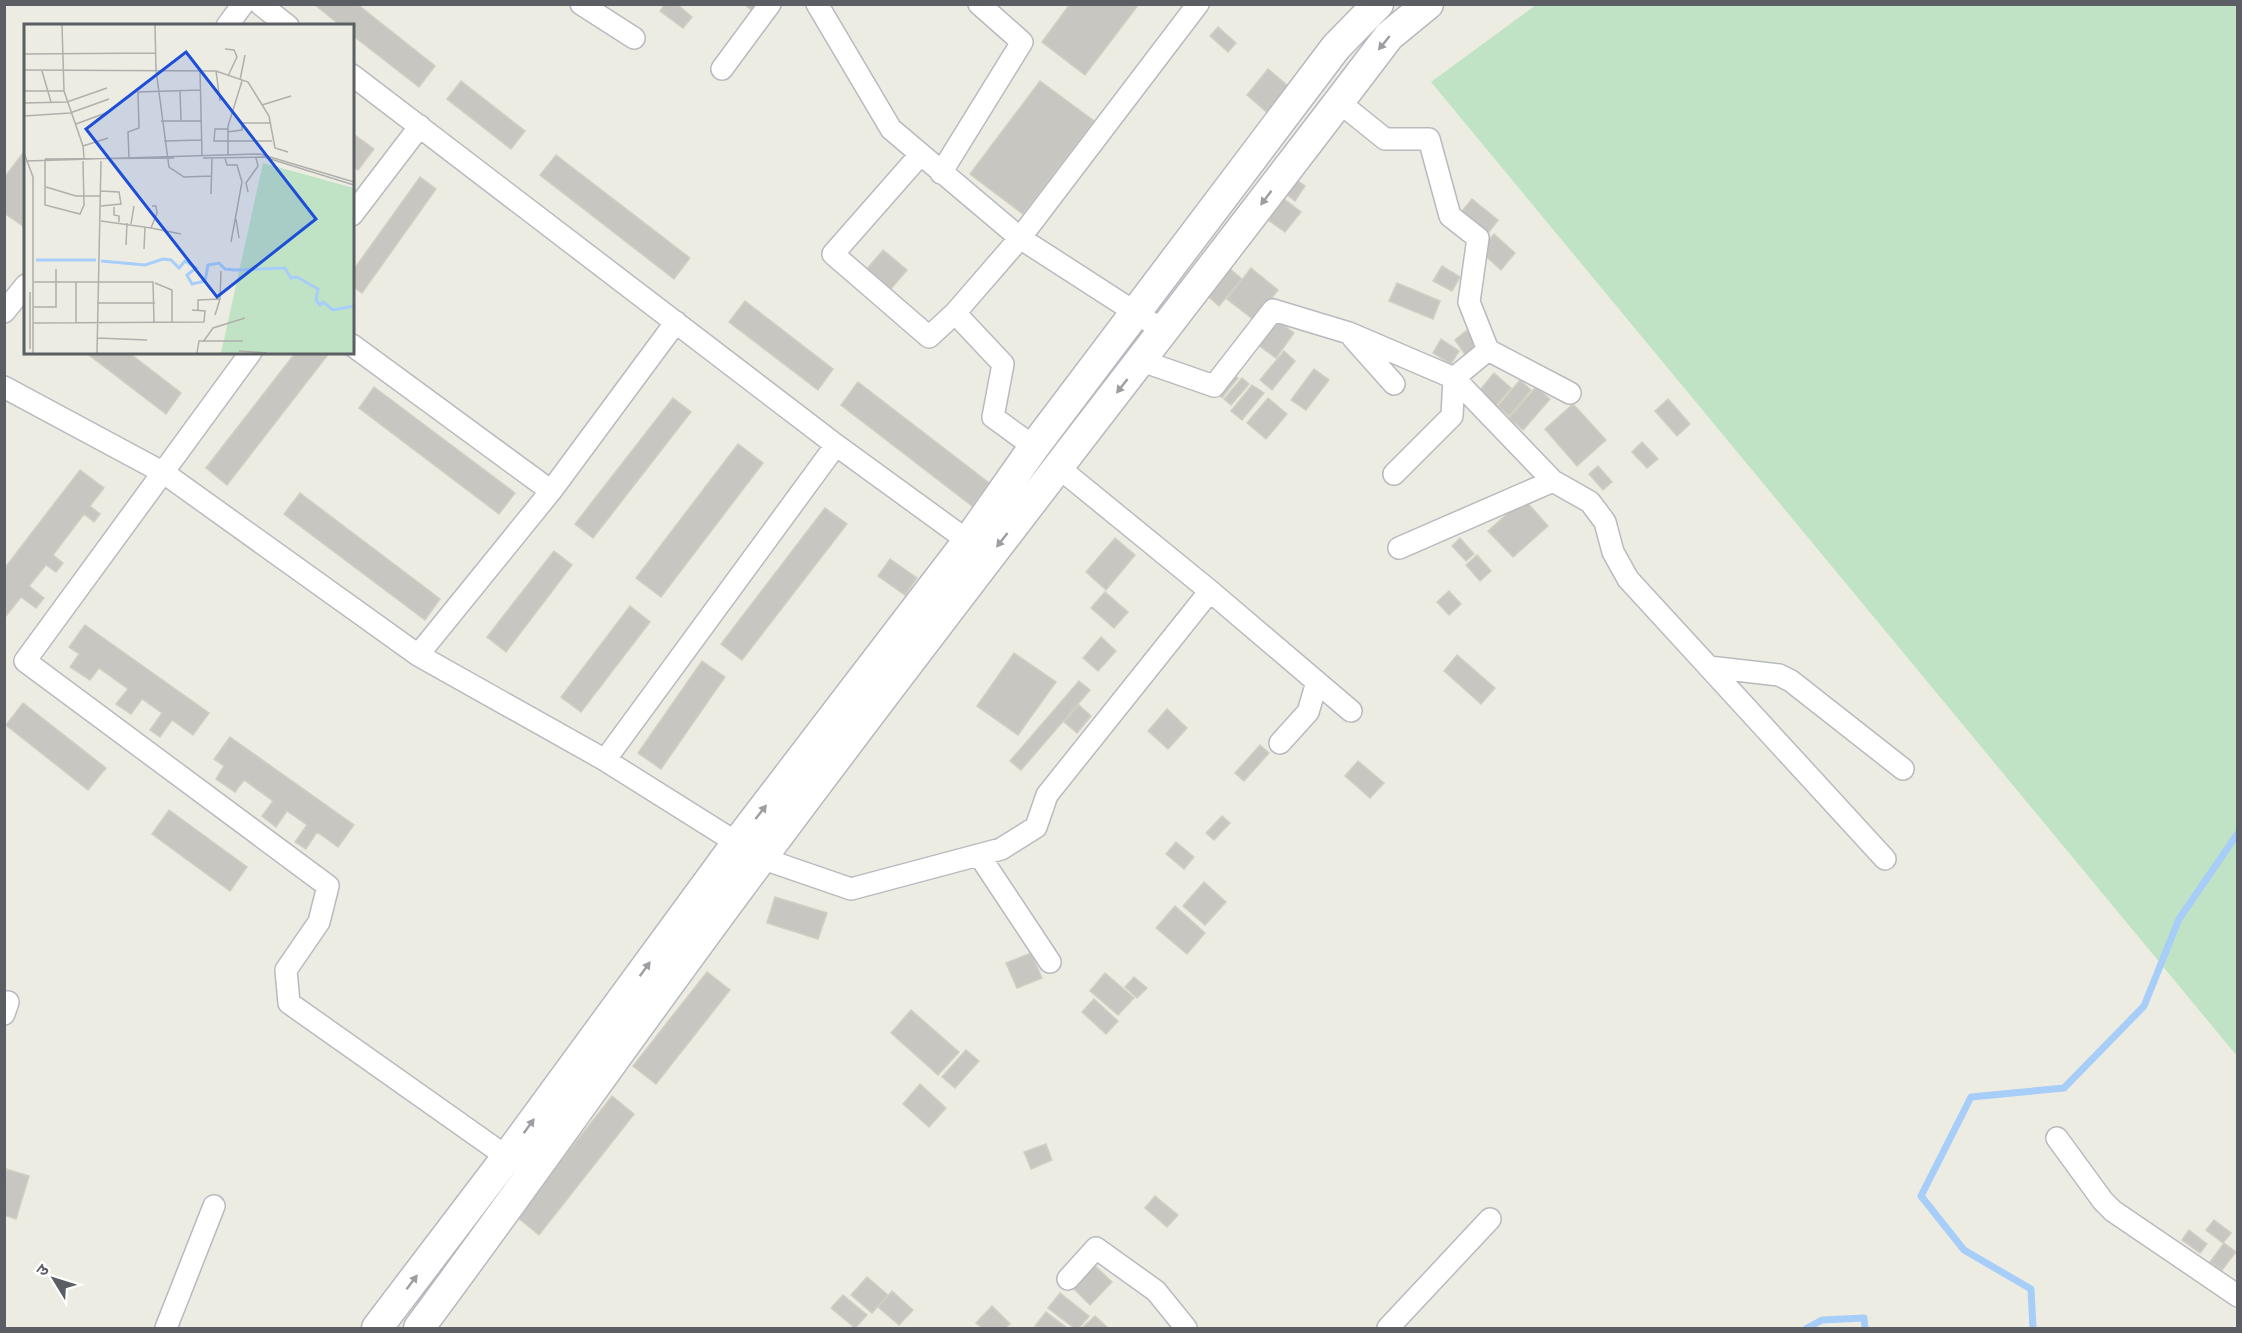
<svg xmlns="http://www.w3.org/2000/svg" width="2242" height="1333" font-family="'Archivo Narrow','Noto Sans Devanagari',sans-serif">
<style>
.green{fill:#c1e3c5}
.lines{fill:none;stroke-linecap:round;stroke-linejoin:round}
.stream{stroke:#a7cdf9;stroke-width:7}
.building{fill:#c8c6c0;stroke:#d1cec2;stroke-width:1.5}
.street-casing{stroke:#b8babf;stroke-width:24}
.secondary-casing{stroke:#b7b9bf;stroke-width:33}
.street{stroke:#fff;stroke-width:21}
.secondary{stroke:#fff;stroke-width:30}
.oneway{fill:#9d9ea1}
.inset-river{fill:none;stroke:#a7cdf9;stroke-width:3}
.inset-road{fill:none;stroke:#afafac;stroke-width:1.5}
.view{fill:#1d4ed8;fill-opacity:0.15;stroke:#1d4ed8;stroke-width:3}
.inset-edge{fill:none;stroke:#5b5e63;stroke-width:3}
</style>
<rect width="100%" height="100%" fill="#edece3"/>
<path class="green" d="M 1536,5 L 2237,5 L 2237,1056 L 1431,82 Z"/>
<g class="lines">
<path class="stream" d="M 1807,1328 L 1822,1320 L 1864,1318 L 1865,1328
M 2033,1328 L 2031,1289 L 1964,1250 L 1921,1196 L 1971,1097 L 2064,1088 L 2144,1006 L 2179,919 L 2238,833"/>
</g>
<path class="building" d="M 314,4 L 357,4 L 435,66 L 419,87 L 352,35 L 352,26 L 341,26 Z
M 665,4 L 677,4 L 692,17 L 683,28 L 660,11 Z
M 744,4 L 761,4 L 755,13 Z
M 1070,4 L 1139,4 L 1085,75 L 1042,42 Z
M 1218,27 L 1236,43 L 1228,52 L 1210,36 Z
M 1268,69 L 1293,90 L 1271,116 L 1247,95 Z
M 461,81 L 525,131 L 511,149 L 447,99 Z
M 1040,81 L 1094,121 L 1023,214 L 970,174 Z
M 352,133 L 374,149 L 358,170 L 352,166 Z
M 26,149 L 26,228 L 4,213 L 4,178 Z
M 556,155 L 690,258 L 674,279 L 540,175 Z
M 1287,173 L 1305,186 L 1295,201 L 1277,187 Z
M 420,177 L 436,189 L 362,293 L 352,286 L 352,272 Z
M 1284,199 L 1301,212 L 1285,232 L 1268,220 Z
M 1472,199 L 1498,220 L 1485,237 L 1458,216 Z
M 1494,234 L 1515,253 L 1501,270 L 1480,251 Z
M 883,250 L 907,270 L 890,290 L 866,270 Z
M 1224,264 L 1242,279 L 1219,306 L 1202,291 Z
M 1442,266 L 1460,277 L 1452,291 L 1433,281 Z
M 1251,268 L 1278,290 L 1254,320 L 1227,299 Z
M 1397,283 L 1440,301 L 1433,319 L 1389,301 Z
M 745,301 L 833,369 L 818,390 L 729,322 Z
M 1272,317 L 1294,333 L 1276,358 L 1254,342 Z
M 1467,330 L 1479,346 L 1466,356 L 1455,340 Z
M 1441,339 L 1459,351 L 1451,364 L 1433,353 Z
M 1284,351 L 1295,361 L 1272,390 L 1260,380 Z
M 85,352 L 128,352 L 181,393 L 166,414 Z
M 296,352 L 330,352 L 227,485 L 206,468 Z
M 1314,369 L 1329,380 L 1306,410 L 1291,400 Z
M 1229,370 L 1238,378 L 1222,398 L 1213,390 Z
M 1494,373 L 1511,388 L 1493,409 L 1476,395 Z
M 1242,378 L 1249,384 L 1231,405 L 1224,399 Z
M 1520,380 L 1531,390 L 1509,416 L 1498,406 Z
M 858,382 L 989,483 L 972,506 L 841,405 Z
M 1252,385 L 1264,393 L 1242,420 L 1231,411 Z
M 374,387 L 515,493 L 499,514 L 359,408 Z
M 1536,387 L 1550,399 L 1523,430 L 1509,418 Z
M 673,398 L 691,412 L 593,538 L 575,524 Z
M 1268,398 L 1287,414 L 1266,439 L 1247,423 Z
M 1668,399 L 1690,424 L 1677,436 L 1655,411 Z
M 1573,404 L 1606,440 L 1577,466 L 1545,429 Z
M 1642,442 L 1658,459 L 1647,468 L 1632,452 Z
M 738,444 L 763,463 L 661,597 L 636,578 Z
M 1598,466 L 1612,482 L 1603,490 L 1589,474 Z
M 80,470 L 104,488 L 90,506 L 100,514 L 94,522 L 84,514 L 53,555 L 63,563 L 56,572 L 46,565 L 29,586 L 44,598 L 36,608 L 21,597 L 6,616 L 4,569 Z
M 300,493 L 440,599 L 425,620 L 284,514 Z
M 1524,499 L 1548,526 L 1513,557 L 1488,531 Z
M 825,508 L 847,524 L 742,660 L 721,644 Z
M 1115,538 L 1135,555 L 1106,590 L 1086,572 Z
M 1460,538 L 1474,554 L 1466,561 L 1452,546 Z
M 554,551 L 572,565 L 506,652 L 487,637 Z
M 1477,555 L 1491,571 L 1480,581 L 1466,565 Z
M 890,559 L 917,578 L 905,595 L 878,576 Z
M 1449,591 L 1461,604 L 1449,615 L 1437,602 Z
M 1105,592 L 1128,612 L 1114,628 L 1091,608 Z
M 630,606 L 650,622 L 581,712 L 561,697 Z
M 85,625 L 209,713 L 193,735 L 172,720 L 160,737 L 150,730 L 162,713 L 142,699 L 131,714 L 116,704 L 128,689 L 99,668 L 90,680 L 70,667 L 79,654 L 69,647 Z
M 1101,637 L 1116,651 L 1098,671 L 1083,658 Z
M 1014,653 L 1056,682 L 1018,735 L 977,706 Z
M 1457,655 L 1495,688 L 1481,704 L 1444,671 Z
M 702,661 L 725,677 L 661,769 L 638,753 Z
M 1079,681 L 1090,690 L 1021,770 L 1010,761 Z
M 23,703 L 106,768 L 88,790 L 6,725 Z
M 1079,705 L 1091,716 L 1077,733 L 1064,722 Z
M 1167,709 L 1187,728 L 1168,749 L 1148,731 Z
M 230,737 L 354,825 L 338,847 L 317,832 L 306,849 L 295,842 L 307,825 L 287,811 L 276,827 L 262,816 L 273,801 L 244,780 L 235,792 L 216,779 L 224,766 L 214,759 Z
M 1260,745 L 1269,753 L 1244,781 L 1235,773 Z
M 1358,761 L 1384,783 L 1370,798 L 1345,776 Z
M 169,810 L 247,867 L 230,891 L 152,834 Z
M 1222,816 L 1230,823 L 1214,840 L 1206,833 Z
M 1176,842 L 1194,857 L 1184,869 L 1166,854 Z
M 1204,882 L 1226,902 L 1205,925 L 1183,906 Z
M 775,897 L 827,913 L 818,939 L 767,923 Z
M 1175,906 L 1205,933 L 1187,954 L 1156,928 Z
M 1031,953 L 1042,978 L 1017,988 L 1006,963 Z
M 707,972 L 730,990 L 656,1084 L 633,1066 Z
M 1105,973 L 1134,998 L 1118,1015 L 1090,991 Z
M 1134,977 L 1147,988 L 1137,998 L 1125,987 Z
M 1094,999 L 1118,1021 L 1106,1034 L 1082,1012 Z
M 911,1010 L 959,1052 L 938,1075 L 891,1033 Z
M 966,1050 L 979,1061 L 955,1088 L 942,1077 Z
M 920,1084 L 946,1108 L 929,1127 L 903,1104 Z
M 612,1096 L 634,1114 L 539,1235 L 517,1217 Z
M 1046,1144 L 1052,1160 L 1031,1169 L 1024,1152 Z
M 6,1169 L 29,1176 L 16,1219 L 4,1215 Z
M 1155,1196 L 1178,1215 L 1167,1227 L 1145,1208 Z
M 2214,1220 L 2231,1233 L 2223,1243 L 2206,1230 Z
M 2189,1230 L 2207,1244 L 2200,1253 L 2182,1240 Z
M 2224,1243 L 2236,1252 L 2222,1270 L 2210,1262 Z
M 1092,1263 L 1112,1282 L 1090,1305 L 1071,1286 Z
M 867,1277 L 888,1295 L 872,1313 L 851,1295 Z
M 892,1291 L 913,1310 L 899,1325 L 878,1307 Z
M 1060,1293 L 1089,1316 L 1079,1328 L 1074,1328 L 1048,1308 Z
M 843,1295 L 867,1315 L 855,1328 L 831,1308 Z
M 992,1306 L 1010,1324 L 1005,1328 L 982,1328 L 976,1323 Z
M 1046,1312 L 1067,1328 L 1039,1328 L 1035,1326 Z
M 1095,1316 L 1108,1328 L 1082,1328 Z"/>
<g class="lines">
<defs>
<path id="street" d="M 260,4 L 288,26
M 581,4 L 634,38
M 817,4 L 891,129 L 1020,238 L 1164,331
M 227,26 L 243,4
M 722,69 L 770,4
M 352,75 L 836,445 L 968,541
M 1339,102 L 1385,139 L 1429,139 L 1450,216 L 1478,238 L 1469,302 L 1488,350 L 1570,393
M 920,155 L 833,254 L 929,337 L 955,313 L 1020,238 L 1198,4
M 941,173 L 1022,42 L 979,4
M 352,215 L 420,126
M 4,312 L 26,285
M 955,313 L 1003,364 L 993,417 L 1034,447
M 1353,338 L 1394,384
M 352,345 L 551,491
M 251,352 L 25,661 L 328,886 L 319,922 L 286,970 L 289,1003 L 507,1157
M 1142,361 L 1214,386 L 1273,310 L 1349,333 L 1454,378 L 1553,481 L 1590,502 L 1605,522 L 1613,552 L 1628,579 L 1885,859
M 4,387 L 164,473 L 418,655 L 605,760 L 761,858 L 851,889 L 1001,849 L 1036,827 L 1047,795 L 1210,591
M 1058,467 L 1210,591 L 1351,711
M 1394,474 L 1452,416 L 1454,378 L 1488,350
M 1399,548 L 1553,481
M 418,655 L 551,491 L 676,322
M 1709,667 L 1779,675 L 1791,681 L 1903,769
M 1280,743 L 1308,712 L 1317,682
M 605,760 L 836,445
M 979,855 L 1050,962
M 4,1014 L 8,1002
M 2057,1138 L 2103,1201 L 2113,1211 L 2238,1296
M 1068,1279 L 1096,1248 L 1156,1291 L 1186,1328
M 166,1328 L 214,1206
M 1388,1328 L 1490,1219"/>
<path id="secondary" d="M 377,1328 L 507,1157 L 737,843 L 968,541 L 1034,447 L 1336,47 L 1378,4
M 419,1328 C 535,1172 646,1012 763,856 C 968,580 1181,310 1389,36 L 1428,4"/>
</defs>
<use href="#street" class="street-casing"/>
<use href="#secondary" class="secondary-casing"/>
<use href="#street" class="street"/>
<use href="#secondary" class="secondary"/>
</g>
<defs><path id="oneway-solid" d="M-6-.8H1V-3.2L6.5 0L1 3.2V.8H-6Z" transform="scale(1.5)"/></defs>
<g class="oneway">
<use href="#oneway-solid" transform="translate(1384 43) rotate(129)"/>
<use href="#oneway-solid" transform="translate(1266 198) rotate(127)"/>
<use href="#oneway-solid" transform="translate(1122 386) rotate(128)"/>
<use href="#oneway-solid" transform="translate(1002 540) rotate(128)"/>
<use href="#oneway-solid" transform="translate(761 812) rotate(-52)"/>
<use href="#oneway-solid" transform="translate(645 969) rotate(-54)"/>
<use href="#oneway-solid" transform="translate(529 1126) rotate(-54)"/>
<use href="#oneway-solid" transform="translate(412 1282) rotate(-53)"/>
</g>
<g transform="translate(24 24)">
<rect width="330" height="330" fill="#edece3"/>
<path d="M 239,139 L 330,164 L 330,329 L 197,329 Z" fill="#c1e3c5"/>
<path class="inset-river" d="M 12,236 L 72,236M 77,237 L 121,241 L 139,235 L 147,236 L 155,244 L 161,237 L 172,244 L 163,251 L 168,260 L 181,257 L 184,241 L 195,239 L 201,245 L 211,246 L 261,244 L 267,254 L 273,253 L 294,265 L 292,276 L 296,281 L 299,278 L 309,286 L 330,282"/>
<path class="inset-road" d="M 38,1 L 40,67 L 59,122 L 60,134M 131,1 L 132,46 L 145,143 L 160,153 L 188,152M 201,25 L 210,26 L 213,33 L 204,52M 0,30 L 132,29M 0,46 L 192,47 L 224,58 L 245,92 L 251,124 L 264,128M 176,46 L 178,132M 18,47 L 27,78M 192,47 L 196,77M 216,56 L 221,31M 0,67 L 40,67M 156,67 L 157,97M 0,79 L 43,78 L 83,64M 238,81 L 267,72M 0,92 L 46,89 L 85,75M 137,97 L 177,97M 52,100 L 87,87M 204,105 L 191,105 L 190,117 L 248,117M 203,108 L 218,106 L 218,99 L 246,99M 140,117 L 177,116M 59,122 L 84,114M 0,129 L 9,153 L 9,329M 204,131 L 204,102 L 218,57M 105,133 L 104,108 L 115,104 L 114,68 L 177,66M 179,134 L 240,133 L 330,161M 201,134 L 203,141 L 213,141 L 218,158 L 207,218M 21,135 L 150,134M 21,135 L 21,181 L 56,190 L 60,181 L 59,137M 2,137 L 236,130 L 330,158M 22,163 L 52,172 L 77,172M 224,168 L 222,159 L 234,142 L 232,134M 187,170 L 188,134M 77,182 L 97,180 L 95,168 L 77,167M 90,183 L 90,191 L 95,192 L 95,198M 212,195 L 215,214M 77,197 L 127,204 L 133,189 L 132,182 L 128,182M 107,200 L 110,182M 127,204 L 157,210M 102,221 L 103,199M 120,225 L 121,203M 10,258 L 129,258 L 130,298M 52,258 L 52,299M 131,259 L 148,266 L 148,298M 196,275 L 197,247M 73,279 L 131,279M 10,283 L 32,283 L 32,245M 174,287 L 174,276 L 196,275 L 191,291M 10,299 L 180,298 L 181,287 L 168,286M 73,314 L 123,316M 179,318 L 189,304 L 221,294M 6,325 L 6,268M 215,327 L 243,329M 73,329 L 77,137M 173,329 L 175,317 L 219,317"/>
<path class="view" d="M 162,28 L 292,195 L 193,273 L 62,105 Z"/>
<rect width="330" height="330" class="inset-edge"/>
</g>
<rect width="2242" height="1333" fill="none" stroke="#5b5e63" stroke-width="12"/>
<g transform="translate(54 1279) rotate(308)" stroke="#ffffff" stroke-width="4.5" paint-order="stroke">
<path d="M0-4.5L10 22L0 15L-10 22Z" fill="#5b5e63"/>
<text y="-9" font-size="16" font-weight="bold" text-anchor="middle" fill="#5b5e63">उ</text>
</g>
</svg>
